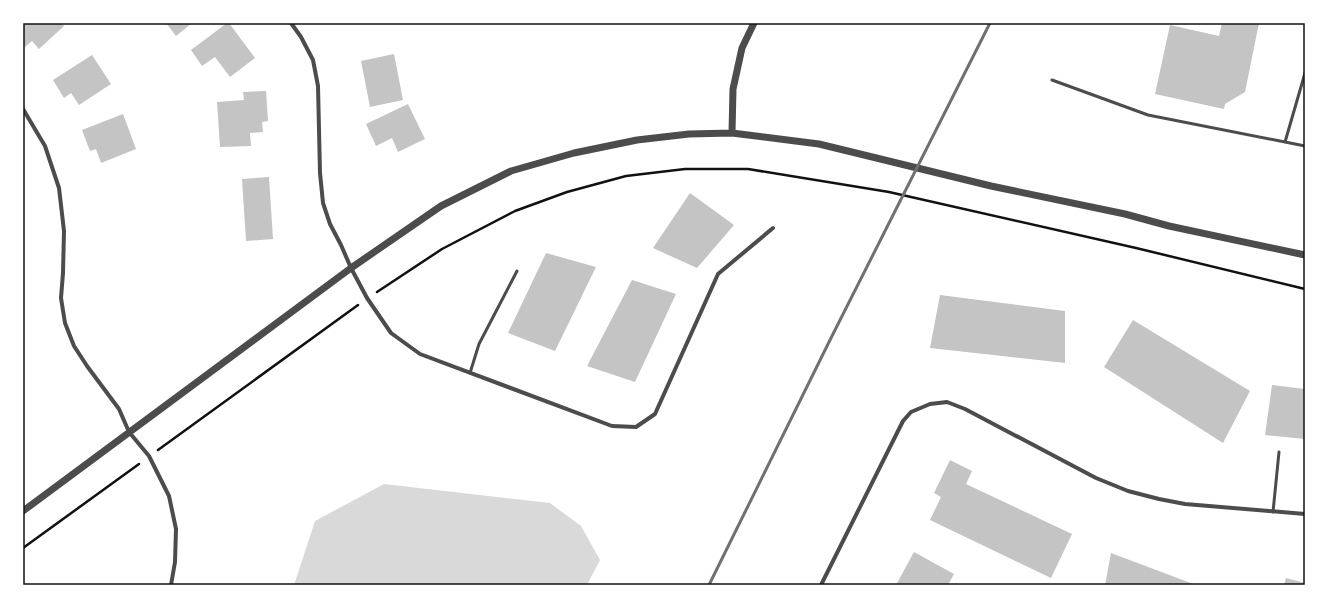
<svg xmlns="http://www.w3.org/2000/svg" width="1328" height="608" font-family="'Asap Condensed',sans-serif">
<style>
.water{fill:#d9d9d9}
.building{fill:#c4c4c4}
.lines{fill:none;stroke-linecap:round;stroke-linejoin:round}
.path{stroke:#111;stroke-width:2.5}
.service{stroke:#4c4c4c;stroke-width:3}
.minor{stroke:#4c4c4c;stroke-width:4}
.tertiary{stroke:#4c4c4c;stroke-width:7}
.rail{stroke:#707070;stroke-width:3}
.neatline{fill:none;stroke:#111;stroke-width:1.5}
</style>
<rect width="100%" height="100%" fill="#fff"/>
<path class="water" d="M 384,484 L 550,503 L 581,526 L 600,560 L 587,585 L 294,585 L 315,521 Z"/>
<path class="building" d="M 23,23 L 61,23 L 64,26 L 39,49 L 32,41 L 25,47 L 23,44 Z
M 166,23 L 192,23 L 176,36 Z
M 227,23 L 229,23 L 255,58 L 230,77 L 215,57 L 202,66 L 191,50 Z
M 1222,23 L 1259,23 L 1245,92 L 1225,104 L 1224,109 L 1155,94 L 1170,25 L 1219,36 Z
M 394,54 L 403,100 L 370,107 L 361,61 Z
M 92,55 L 111,84 L 79,105 L 71,93 L 64,98 L 53,80 Z
M 266,91 L 268,121 L 262,122 L 263,132 L 250,133 L 251,146 L 220,147 L 217,102 L 244,100 L 243,92 Z
M 408,104 L 425,139 L 398,152 L 392,138 L 376,146 L 366,124 Z
M 123,114 L 136,149 L 101,163 L 96,149 L 90,151 L 82,130 Z
M 269,177 L 273,239 L 246,241 L 242,179 Z
M 690,193 L 734,225 L 697,268 L 653,248 Z
M 546,253 L 596,267 L 555,351 L 508,333 Z
M 632,280 L 676,294 L 635,382 L 587,366 Z
M 940,295 L 1065,311 L 1065,363 L 930,348 Z
M 1133,320 L 1250,391 L 1223,443 L 1104,367 Z
M 1272,385 L 1305,389 L 1305,439 L 1265,435 Z
M 950,460 L 972,471 L 966,484 L 1072,534 L 1051,578 L 930,520 L 941,497 L 934,493 Z
M 914,552 L 954,574 L 948,585 L 896,585 Z
M 1111,553 L 1196,585 L 1105,585 Z
M 1286,578 L 1305,583 L 1305,585 L 1284,585 Z"/>
<g class="lines">
<path class="path" d="M 377,292 L 442,249 L 515,211 L 567,192 L 626,176 L 685,169 L 748,169 L 889,192 L 1136,248 L 1305,289
M 158,450 L 358,305
M 23,548 L 139,464"/>
<path class="service" d="M 1052,80 L 1148,115 L 1285,142 L 1305,73
M 1285,142 L 1305,146
M 470,373 L 479,344 L 517,271
M 1273,512 L 1279,452"/>
<path class="minor" d="M 291,23 L 301,37 L 313,60 L 318,86 L 320,173 L 323,203 L 330,224 L 341,245 L 351,268 L 367,298 L 391,333 L 420,354 L 612,426 L 636,427 L 655,414 L 718,274 L 773,228
M 23,109 L 45,146 L 59,188 L 64,231 L 63,273 L 61,298 L 65,323 L 74,346 L 87,366 L 119,409 L 129,432 L 149,456 L 169,496 L 176,529 L 175,562 L 171,585
M 821,585 L 903,421 L 911,412 L 930,404 L 947,402 L 965,409 L 1096,478 L 1128,491 L 1159,499 L 1185,504 L 1305,514"/>
<path class="tertiary" d="M 732,133 L 733,89 L 742,48 L 754,23
M 23,511 L 351,268 L 441,206 L 511,171 L 574,153 L 637,140 L 689,134 L 732,133 L 819,144 L 991,186 L 1125,214 L 1169,226 L 1305,255"/>
<path class="rail" d="M 709,585 L 832,336 L 990,23"/>
</g>
<rect width="1328" height="608" fill="none" stroke="#ffffff" stroke-width="48"/>
<rect x="24" y="24" width="1280" height="560" class="neatline"/>
</svg>
